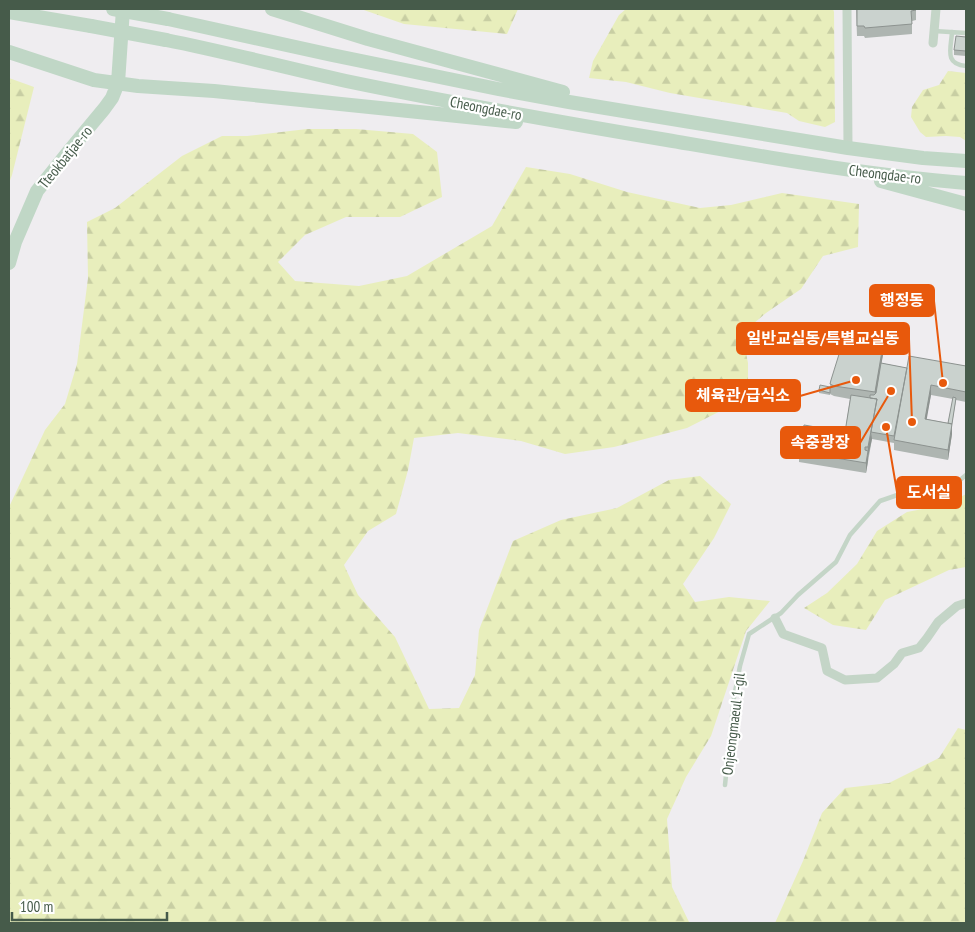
<svg xmlns="http://www.w3.org/2000/svg" width="975" height="932" font-family="'PT Sans Narrow','Noto Sans KR',sans-serif">
<style>
.forest{fill:url(#forest-firs)}
.lines{fill:none;stroke-linecap:round;stroke-linejoin:round}
.lane{stroke:#c4d5c7;stroke-width:4.5}
.street{stroke:#c4d5c7;stroke-width:9}
.secondary{stroke:#c0d7c6;stroke-width:14}
.secondary-bridge{stroke:#c0d7c6;stroke-width:14}
.wall{fill:#aeb5b1;fill-rule:evenodd}
.shaded-wall{fill:#8d9390}
.building{fill:#cad2ce;stroke:#8d9390}
.labels{text-anchor:middle;dominant-baseline:central;stroke-width:4.5;stroke-linejoin:round;paint-order:stroke}
.street-label{font-size:15px;fill:#465b4a;stroke:#fff}
.leader{fill:none;stroke:#e8590c;stroke-width:2}
.callout-dot{fill:#e8590c;stroke:#fff;stroke-width:2}
.callout{fill:#e8590c;stroke:#e8590c;stroke-width:2}
.callout-label{font-size:16px;text-anchor:middle;font-weight:bold;fill:#fff}
</style>
<defs>
<pattern id="forest-firs" width="22" height="20" patternUnits="userSpaceOnUse" patternTransform="scale(1.25)"><rect width="22" height="20" fill="#e8eebc"/><path d="M5 1l3.5 6h-7zM16 11l3.5 6h-7z" fill="#c8cea3"/></pattern>
</defs>
<rect width="100%" height="100%" fill="#efedf0"/>
<path class="forest" d="M 361,9 L 518,9 L 507,34 L 404,24 Z
M 626,9 L 833,9 L 834,12 L 835,122 L 825,127 L 799,121 L 787,113 L 670,93 L 626,82 L 589,78 L 593,61 L 619,15 Z
M 948,71 L 966,73 L 966,141 L 960,137 L 946,136 L 926,137 L 920,132 L 911,117 L 912,107 L 923,90 L 939,85 Z
M 9,78 L 34,87 L 12,175 L 9,183 Z
M 307,129 L 356,129 L 413,134 L 437,152 L 442,197 L 400,217 L 346,217 L 305,235 L 278,262 L 295,281 L 359,286 L 407,276 L 492,226 L 526,167 L 570,174 L 627,192 L 700,208 L 731,205 L 782,193 L 859,204 L 858,247 L 823,256 L 801,289 L 766,313 L 742,333 L 748,363 L 748,397 L 687,428 L 614,447 L 565,454 L 521,441 L 458,433 L 414,438 L 408,470 L 396,514 L 368,531 L 344,565 L 358,595 L 395,637 L 429,709 L 459,708 L 475,675 L 479,630 L 513,541 L 561,520 L 617,508 L 669,480 L 700,476 L 731,504 L 714,538 L 683,584 L 695,602 L 729,597 L 770,601 L 746,631 L 711,736 L 686,777 L 667,819 L 672,887 L 689,922 L 688,923 L 9,923 L 9,507 L 45,430 L 65,404 L 77,364 L 88,278 L 87,222 L 115,208 L 182,156 L 222,136 L 247,136 Z
M 966,494 L 966,567 L 949,570 L 885,600 L 866,630 L 833,625 L 804,608 L 827,593 L 857,564 L 877,531 L 907,512 L 948,504 Z
M 958,728 L 966,730 L 966,923 L 775,923 L 803,861 L 822,813 L 845,788 L 889,783 L 939,758 Z"/>
<g class="lines">
<path class="lane" d="M 934,31 L 966,33
M 952,32 C 951,49 944,64 966,66
M 725,785 L 734,697 L 740,666 L 749,634 L 781,613 L 798,595 L 836,562 L 850,535 L 880,501 L 909,491 L 941,489 L 954,485 L 966,475"/>
<path class="street" d="M 847,9 L 848,148
M 933,43 L 936,9
M 775,618 L 783,634 L 822,648 L 827,671 L 845,680 L 877,678 L 894,664 L 902,653 L 919,648 L 927,638 L 938,622 L 957,606 L 966,603"/>
<path class="secondary" d="M 272,9 L 368,39 L 563,92
M 9,12 L 91,26
M 168,19 L 332,55 L 498,89 L 569,102 L 848,148 L 923,158 L 966,161
M 166,40 C 227,52 286,68 346,81 C 452,103 560,122 667,140 C 766,157 866,175 966,183
M 9,52 L 94,80 L 138,86 L 214,91 L 516,122
M 881,181 L 966,204
M 9,263 L 15,242 L 37,191 L 69,151 L 104,109 L 112,98 L 118,83 L 123,9"/>
<path class="secondary-bridge" d="M 113,9 L 168,19
M 91,26 L 166,40"/>
</g>
<path class="wall" d="M 856,9 L 916,9 L 916,20 L 912,21 L 912,34 L 865,38 L 864,36 L 857,36 Z
M 966,37 L 966,56 L 954,55 L 954,50 Z
M 883,355 L 881,363 L 907,368 L 966,366 L 966,402 L 956,400 L 952,424 L 952,434 L 948,460 L 894,450 L 894,443 L 872,439 L 866,473 L 799,462 L 799,452 L 845,432 L 850,399 L 834,396 L 830,394 L 830,395 L 819,393 L 819,390 L 830,387 L 831,380 ZM 931,395 L 953,399 L 948,423 L 926,419 Z"/>
<path class="shaded-wall" d="M 883,345 L 883,355 L 875,402 L 875,392 Z
M 931,385 L 931,395 L 925,429 L 925,419 Z
M 952,424 L 952,434 L 948,460 L 948,450 Z
M 871,432 L 872,439 L 868,457 L 868,447 Z
M 868,451 L 868,461 L 866,473 L 866,463 Z"/>
<path class="building" d="M 857,9 L 916,9 L 916,10 L 911,11 L 912,24 L 865,28 L 864,26 L 857,26 Z
M 956,36 L 966,37 L 966,51 L 954,50 Z
M 847,334 L 880,344 L 883,345 L 875,392 L 834,386 L 830,384 L 831,380 L 845,335 Z
M 909,356 L 966,366 L 966,392 L 931,385 L 925,419 L 952,424 L 948,450 L 894,440 Z
M 881,363 L 907,368 L 894,436 L 871,432 L 877,399 L 870,398 L 870,395 L 874,395 L 876,393 Z
M 820,385 L 830,387 L 830,393 L 819,390 Z
M 851,395 L 877,399 L 868,447 L 865,447 L 865,450 L 868,451 L 866,463 L 799,452 L 804,425 L 845,432 Z
M 953,397 L 956,398 L 952,424 L 948,423 Z"/>
<g class="labels">
<g class="street-label">
<text transform="translate(486 108) rotate(11)">Cheongdae-ro</text>
<text transform="translate(65 157) rotate(-51)">Tteokbatjae-ro</text>
<text transform="translate(885 174) rotate(7)">Cheongdae-ro</text>
<text transform="translate(733 724) rotate(-83)">Onjeongmaeul 1-gil</text>
</g>
</g>
<path class="leader" d="M943 383L934 301M912 422L909 339M856 380L800 396M891 391L860 443M886 427L897 492"/>
<g class="callout-dot">
<circle cx="943" cy="383" r="5"/>
<circle cx="912" cy="422" r="5"/>
<circle cx="856" cy="380" r="5"/>
<circle cx="891" cy="391" r="5"/>
<circle cx="886" cy="427" r="5"/>
</g>
<g class="callout">
<rect x="870" y="285" width="64" height="31" rx="5"/>
<rect x="737" y="323" width="172" height="31" rx="5"/>
<rect x="686" y="380" width="114" height="31" rx="5"/>
<rect x="781" y="427" width="79" height="31" rx="5"/>
<rect x="897" y="477" width="64" height="31" rx="5"/>
</g>
<g class="callout-label">
<text x="902" y="306">행정동</text>
<text x="823" y="344">일반교실동/특별교실동</text>
<text x="743" y="401">체육관/급식소</text>
<text x="820" y="448">속중광장</text>
<text x="929" y="498">도서실</text>
</g>
<rect width="975" height="932" fill="none" stroke="#465b4a" stroke-width="20"/>
<path d="M12 912v8h155v-8" fill="none" stroke="#465b4a" stroke-width="2.5"/>
<text x="20" y="912" font-size="15" fill="#465b4a" stroke="#ffffff" stroke-width="4" paint-order="stroke">100 m</text>
</svg>
